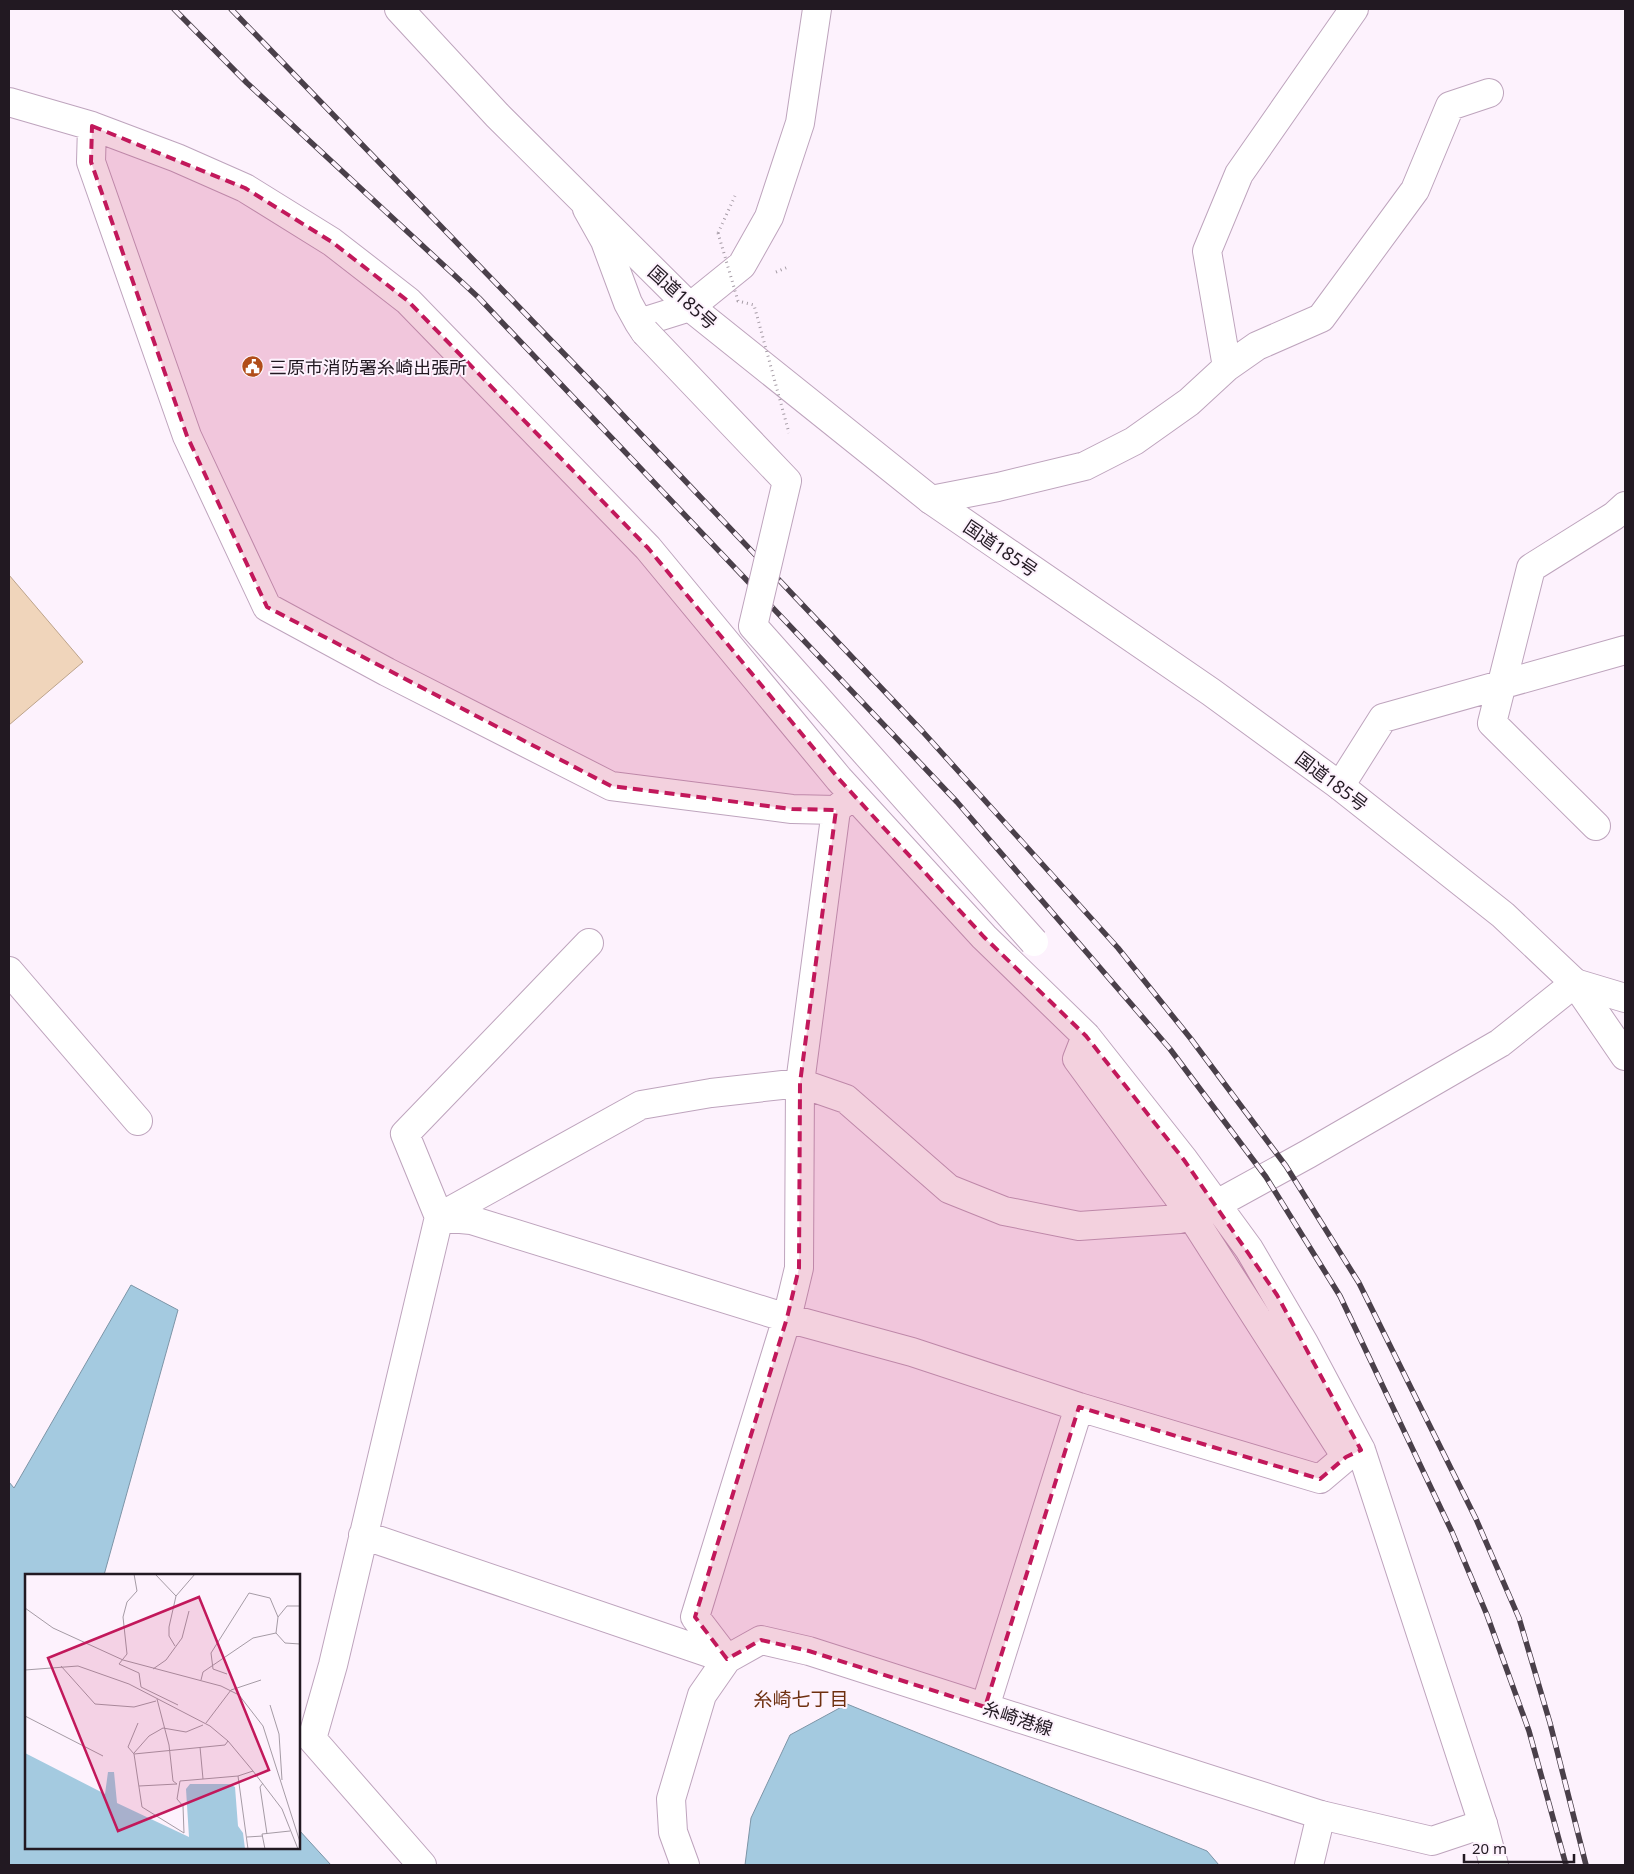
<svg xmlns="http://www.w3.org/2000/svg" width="1634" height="1874" font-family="'Noto Sans','Noto Sans JP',sans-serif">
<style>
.water{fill:#a4cae0;stroke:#7d95a7}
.building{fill:#f0d5bb;stroke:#bda48b}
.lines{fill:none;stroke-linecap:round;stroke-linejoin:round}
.minor-casing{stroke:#bea4bd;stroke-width:30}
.major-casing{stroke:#bea4bd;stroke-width:30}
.highway-casing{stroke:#bea4bd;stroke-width:30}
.path{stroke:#a69ca6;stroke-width:3;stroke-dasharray:1 4;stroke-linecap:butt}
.minor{stroke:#fff;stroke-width:28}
.major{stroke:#fff;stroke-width:28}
.highway{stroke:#fff;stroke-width:28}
.rail-casing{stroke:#4a404a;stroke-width:5.5}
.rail{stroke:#fdf2fd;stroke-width:4;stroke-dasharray:11;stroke-linecap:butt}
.minor-bridge-casing{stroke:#bea4bd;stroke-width:30;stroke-linecap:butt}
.path-bridge{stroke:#a69ca6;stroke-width:3;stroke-dasharray:1 4;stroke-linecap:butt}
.minor-bridge{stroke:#fff;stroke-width:28}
.marked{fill:#c2185b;fill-opacity:0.2;stroke:#c2185b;stroke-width:4;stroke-dasharray:10 6;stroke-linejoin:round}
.labels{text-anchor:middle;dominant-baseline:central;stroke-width:4;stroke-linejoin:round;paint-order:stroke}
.street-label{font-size:18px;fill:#221922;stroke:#fdf2fd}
.poi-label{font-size:18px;fill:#221922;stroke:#fdf2fd;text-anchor:start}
.neighbourhood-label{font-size:19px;fill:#6e2f0f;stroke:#fdf2fd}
.inset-road{fill:none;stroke:#a59ba5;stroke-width:1}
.view{fill:#c2185b;fill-opacity:0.15;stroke:#c2185b;stroke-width:2.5}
.inset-edge{fill:none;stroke:#221922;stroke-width:2.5}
</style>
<rect width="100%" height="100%" fill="#fdf2fd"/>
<path class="water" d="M 131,1285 L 178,1310 L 104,1575 L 26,1575 L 26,1848 L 299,1848 L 299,1830 L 331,1865 L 9,1865 L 9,1482 L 14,1488 Z
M 847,1704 L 1207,1851 L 1219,1865 L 745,1865 L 751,1818 L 790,1735 Z"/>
<path class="building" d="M 9,575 L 83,662 L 9,725 Z"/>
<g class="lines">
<defs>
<path id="minor" d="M 9,102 L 92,126 L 177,158 L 245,188 L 332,242 L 408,301 L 648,548 L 839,779 L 984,937 L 1086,1036 L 1184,1160 L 1249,1249 L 1304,1343 L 1361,1450 L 1483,1824
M 92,126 L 91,162 L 187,436 L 267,607 L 387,672 L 611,786 L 792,809 L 836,810
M 587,209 L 605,241 L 628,303 L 639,323
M 645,332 L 639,323 L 690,307 L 742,265 L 769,217 L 800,123 L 817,9
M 1227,367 L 1207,251 L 1239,174 L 1354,9
M 931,500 L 998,487 L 1085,466 L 1134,441 L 1189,402 L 1227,367 L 1257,346 L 1321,318 L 1415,190 L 1450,106 L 1489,93
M 1340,786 L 1383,718 L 1625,650
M 1596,826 L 1492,723 L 1531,568 L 1614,516 L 1625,506
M 9,971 L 138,1121
M 1086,1036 L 1077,1059 L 1189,1212 L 1346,1457
M 1217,1204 L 1308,1154 L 1500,1043 L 1575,983 L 1625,998
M 439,1217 L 471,1220 L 787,1318 L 912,1352 L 1079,1407 L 1320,1479 L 1346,1457 L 1361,1450
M 439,1217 L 641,1105 L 711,1093 L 800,1083 L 846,1099 L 949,1189 L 1004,1211 L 1079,1226 L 1180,1219 L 1189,1212
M 363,1535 L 727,1659
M 727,1659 L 695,1617 L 787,1318 L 799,1268 L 800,1083 L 836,810 L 850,797
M 985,1707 L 1079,1407
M 422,1865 L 312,1739 L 333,1665 L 439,1217 L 405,1134 L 589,943
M 1309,1865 L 1321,1815"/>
<path id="major" d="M 685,1865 L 673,1832 L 671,1799 L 702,1695 L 727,1659 L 761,1640 L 809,1651 L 1321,1815 L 1432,1841 L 1483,1824 L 1494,1865"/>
<path id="highway" d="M 399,9 L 497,115 L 690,307 L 931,500 L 1211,692 L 1340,786 L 1503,915 L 1575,983 L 1625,1056"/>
</defs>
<use href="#minor" class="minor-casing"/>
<use href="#major" class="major-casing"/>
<use href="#highway" class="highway-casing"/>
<path class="path" d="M 718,233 L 735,196
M 776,272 L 788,267"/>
<use href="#minor" class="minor"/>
<use href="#major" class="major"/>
<use href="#highway" class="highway"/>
<defs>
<path id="rail" d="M 174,9 L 247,83 L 479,298 L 957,802 L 1170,1049 L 1266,1177 L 1340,1296 L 1452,1532 L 1487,1615 L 1529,1731 L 1566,1865
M 231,9 L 601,392 L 923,732 L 1118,948 L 1191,1039 L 1286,1166 L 1359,1283 L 1476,1519 L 1519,1618 L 1550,1723 L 1586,1865"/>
</defs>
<use href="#rail" class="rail-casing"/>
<use href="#rail" class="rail"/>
<defs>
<path id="minor-bridge" d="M 645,332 L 787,481 L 753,626 L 1034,942"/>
</defs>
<use href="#minor-bridge" class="minor-bridge-casing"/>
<path class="path-bridge" d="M 718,233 L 738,301 L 754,305 L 789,433"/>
<use href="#minor-bridge" class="minor-bridge"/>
</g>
<path class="marked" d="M 92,126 L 245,188 L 332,242 L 408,301 L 648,548 L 839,779 L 984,937 L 1086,1036 L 1184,1160 L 1277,1295 L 1361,1450 L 1346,1457 L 1320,1479 L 1079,1407 L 985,1707 L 809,1651 L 761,1640 L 727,1659 L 695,1617 L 787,1318 L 799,1268 L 800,1083 L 836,810 L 792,809 L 611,786 L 267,607 L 187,436 L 91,162 Z"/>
<defs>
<symbol id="civic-disc" viewBox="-11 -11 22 22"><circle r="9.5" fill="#b14d19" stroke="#fdf2fd"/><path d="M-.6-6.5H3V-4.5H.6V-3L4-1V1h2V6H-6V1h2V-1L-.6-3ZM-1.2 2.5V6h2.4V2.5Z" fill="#fff"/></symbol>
</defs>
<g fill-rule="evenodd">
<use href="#civic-disc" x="240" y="354" width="25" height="25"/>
</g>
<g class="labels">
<g class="street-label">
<text transform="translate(683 297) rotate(42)">国道185号</text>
<text transform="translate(1001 548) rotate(34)">国道185号</text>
<text transform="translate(1332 781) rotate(37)">国道185号</text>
<text transform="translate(1018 1718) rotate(18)">糸崎港線</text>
</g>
<g class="poi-label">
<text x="269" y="367">三原市消防署糸崎出張所</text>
</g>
<g class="neighbourhood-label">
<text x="801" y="1699">糸崎七丁目</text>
</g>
</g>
<g transform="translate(25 1574)">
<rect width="275" height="275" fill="#fdf2fd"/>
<path d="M 0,179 L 80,220 L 83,198 L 89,198 L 92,229 L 164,263 L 161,215 L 165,210 L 204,210 L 210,213 L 213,252 L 218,259 L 220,275 L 0,275 Z" fill="#a4cae0"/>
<path class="inset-road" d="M 109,0 L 112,17 L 102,28 L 98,43 L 102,80 L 94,90 L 114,99 L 116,113 L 153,131M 130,0 L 151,22 L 144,53 L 144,62 L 150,72M 151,22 L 170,0M 0,34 L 28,54 L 98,86 L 196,112 L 214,121 L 238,152 L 275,268M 251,59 L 253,43 L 262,32 L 275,32M 36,92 L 70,130 L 109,133 L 131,127M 128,95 L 141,86 L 157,64 L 164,37M 0,96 L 53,92 L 104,110 L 185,152 L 203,167 L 228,197M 202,100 L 188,95 L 186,79 L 224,19 L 245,24 L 253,43M 176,106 L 178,98 L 228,64 L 251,59 L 260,69 L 275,70M 132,125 L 144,171 L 148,207 L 152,210M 245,131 L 254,160 L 257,206M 0,142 L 78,182M 113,149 L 103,173 L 109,180 L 117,233 L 159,259 L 158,232M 181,149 L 206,116 L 236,106M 175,173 L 178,205M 109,179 L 124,162 L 138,154 L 161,158 L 178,151M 109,180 L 200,171 L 203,167M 213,202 L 223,275M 238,209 L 235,213 L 242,260M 114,212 L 152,210M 158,232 L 152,225 L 155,207 L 213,202 L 228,197 L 257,235 L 273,275M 222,263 L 238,262M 240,275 L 237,260 L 265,257"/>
<path class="view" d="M 174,23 L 244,196 L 93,257 L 23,84 Z"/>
<rect width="275" height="275" class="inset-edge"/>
</g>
<rect width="1634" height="1874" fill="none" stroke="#221922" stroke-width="20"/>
<path d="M1464 1854v8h110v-8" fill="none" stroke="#221922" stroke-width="2.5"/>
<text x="1472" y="1854" font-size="15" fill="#221922" stroke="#fdf2fd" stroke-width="4" paint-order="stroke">20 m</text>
</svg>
